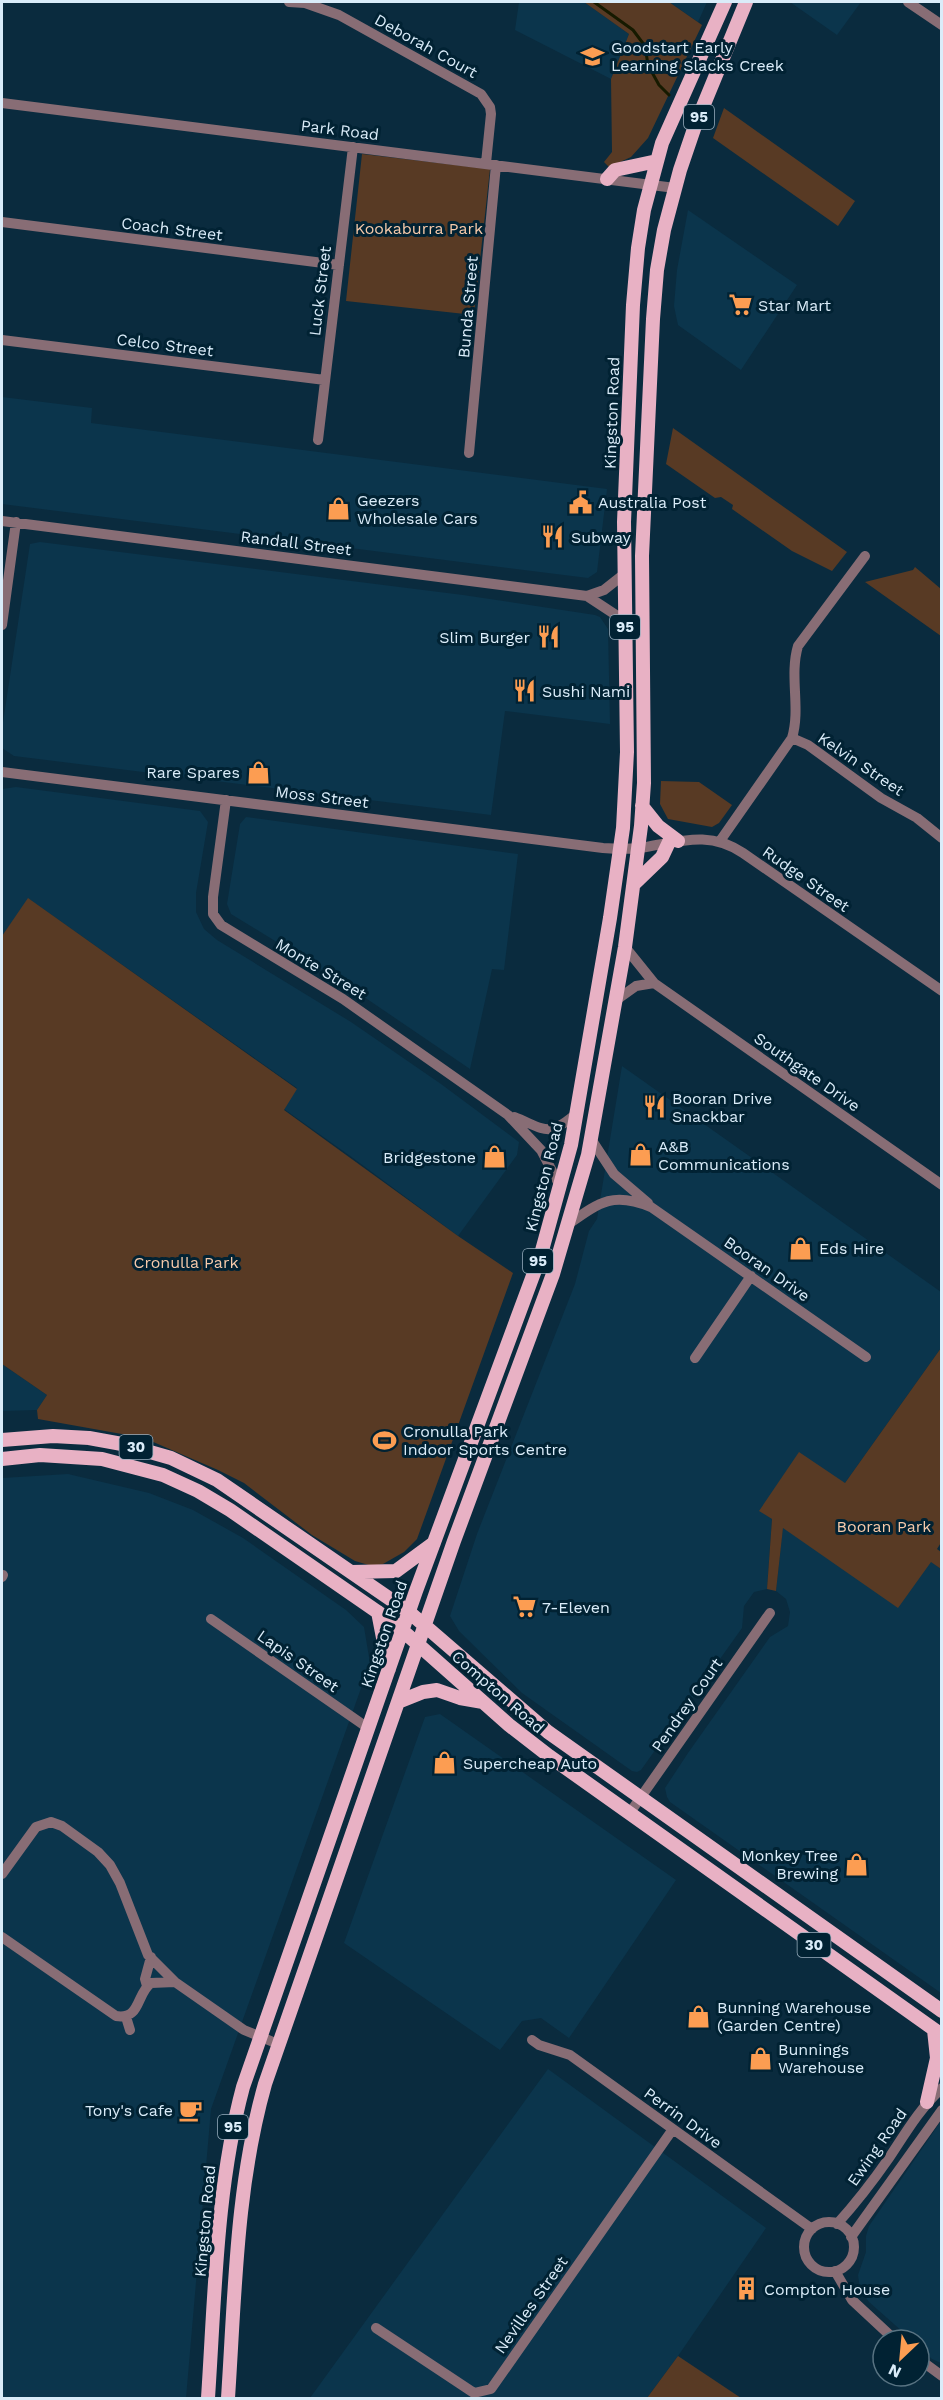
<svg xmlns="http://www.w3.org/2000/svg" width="943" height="2400" font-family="'Work Sans',sans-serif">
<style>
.built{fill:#0b354c}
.green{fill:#583a24}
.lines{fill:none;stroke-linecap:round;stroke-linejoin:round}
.stream{stroke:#161a00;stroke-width:3}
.minor{stroke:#886d75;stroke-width:10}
.major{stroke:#e8b1c4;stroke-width:14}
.labels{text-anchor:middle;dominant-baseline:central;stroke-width:6;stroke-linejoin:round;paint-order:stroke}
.shield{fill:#012233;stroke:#99afbe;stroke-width:1.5}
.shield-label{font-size:15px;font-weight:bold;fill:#daecf9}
.street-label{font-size:16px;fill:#daecf9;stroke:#012233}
.poi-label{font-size:16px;fill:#daecf9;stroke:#012233;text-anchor:start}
.park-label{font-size:16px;fill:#f7caaa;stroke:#012233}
</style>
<rect width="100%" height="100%" fill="#0a2b3e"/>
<path class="built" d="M 519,2 L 584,2 L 629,34 L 611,79 L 515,30 Z
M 669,2 L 707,2 L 698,22 Z
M 790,2 L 861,2 L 837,35 Z
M 688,210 L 797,285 L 741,370 L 678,325 L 674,306 L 677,270 Z
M 2,397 L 92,408 L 91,423 L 607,489 L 597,572 L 588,578 L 2,504 Z
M 40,542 L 463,595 L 595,615 L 600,617 L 608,629 L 610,724 L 505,711 L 491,815 L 14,756 L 2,748 L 2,729 L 30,544 Z
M 16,787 L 200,811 L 208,822 L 196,893 L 196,912 L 204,929 L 217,940 L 351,1022 L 441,1084 L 519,1142 L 517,1155 L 458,1236 L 353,1158 L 284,1109 L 297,1088 L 29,899 L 2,936 L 2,789 Z
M 246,817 L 518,854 L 504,970 L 492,969 L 470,1069 L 345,984 L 231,914 L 227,904 L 240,824 Z
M 622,1066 L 941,1292 L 941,1348 L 845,1483 L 760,1510 L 772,1519 L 767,1589 L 754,1592 L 744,1606 L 742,1628 L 641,1770 L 637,1772 L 632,1771 L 522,1693 L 459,1631 L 450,1616 L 477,1534 L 575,1284 L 589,1231 L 597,1219 Z
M 2,1364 L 47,1395 L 37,1410 L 2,1411 Z
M 68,1474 L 149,1493 L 193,1510 L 243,1538 L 346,1610 L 364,1627 L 370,1663 L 211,2109 L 186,2398 L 2,2398 L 2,1478 Z
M 783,1527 L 931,1561 L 941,1569 L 941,1993 L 670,1802 L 667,1797 L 665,1788 L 688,1753 L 770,1637 L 788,1626 L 790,1612 L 786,1599 L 776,1591 Z
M 440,1714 L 676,1880 L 569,2038 L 541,2018 L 522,2021 L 500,2050 L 344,1943 L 425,1717 Z
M 548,2069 L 766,2228 L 678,2356 L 647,2398 L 310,2398 Z
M 941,2121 L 941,2363 L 932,2359 L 919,2347 L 919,2340 L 912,2340 L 869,2302 L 860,2289 L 858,2275 L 866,2252 L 866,2236 L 869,2226 Z"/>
<path class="green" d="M 584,2 L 669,2 L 702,25 L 648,138 L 631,157 L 609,167 L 604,162 L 612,152 L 611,79 L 629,34 Z
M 724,108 L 855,201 L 838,226 L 713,138 Z
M 362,154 L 490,169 L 474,315 L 346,301 Z
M 673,428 L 847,552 L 832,571 L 792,551 L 732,509 L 733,505 L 721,497 L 715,498 L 666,464 Z
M 915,567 L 941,589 L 941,636 L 865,582 L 913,570 Z
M 661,781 L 699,782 L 732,805 L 719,823 L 712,827 L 668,819 L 660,804 Z
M 28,898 L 297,1089 L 284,1110 L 458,1236 L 513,1273 L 417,1539 L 404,1552 L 383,1564 L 372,1566 L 355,1561 L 312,1535 L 244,1483 L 218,1470 L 144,1438 L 38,1419 L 37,1410 L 47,1395 L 2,1364 L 2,936 Z
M 941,1348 L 942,1541 L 937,1549 L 941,1552 L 941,1569 L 931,1562 L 898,1608 L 783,1528 L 776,1591 L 767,1589 L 772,1519 L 759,1511 L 799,1452 L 845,1483 Z
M 678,2356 L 741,2398 L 647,2398 Z"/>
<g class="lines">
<path class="stream" d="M 594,2 L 633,30 L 645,46 L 648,65 L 659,85 L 669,95"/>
<path class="minor" d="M 289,2 L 305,3 L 339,15 L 481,94 L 490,107 L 491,114 L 486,163
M 908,2 L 942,25
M 2,103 L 675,188
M 2,222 L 339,265
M 2,340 L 325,380
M 318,440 L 353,147
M 469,453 L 496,165
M 2,521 L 587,596 L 625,621
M 587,596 L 604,590 L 623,575
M 2,625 L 16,522
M 792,738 L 808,745 L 881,798 L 917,818 L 942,838
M 2,772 L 603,848 C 617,849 632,850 646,847 C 682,841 710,831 743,853 L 942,991
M 226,800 L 213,897 L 213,914 L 221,925 L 343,999 L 508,1115 L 541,1150 L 561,1188
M 720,841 L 792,738 C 801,708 789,676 798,646 L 865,556
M 625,947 L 654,983 L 942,1185
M 615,1001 L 636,986 L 654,983
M 514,1117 C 547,1130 548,1138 577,1113
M 591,1139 L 614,1174 L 648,1203
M 570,1223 C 601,1201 614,1192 651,1207 L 866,1357
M 695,1358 L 751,1276
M 2,1577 L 3,1575
M 211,1619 L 368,1728
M 629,1814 L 770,1613
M 2,1874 L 36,1827 L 51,1822 L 62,1826 L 98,1852 L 110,1865 L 120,1883 L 148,1955 L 175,1982 L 244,2030 L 278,2044
M 2,1937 L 116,2016 C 141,2020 136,1994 151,1983 L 175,1982
M 147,1986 L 145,1979 L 151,1957
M 126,2017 L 130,2030
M 532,2040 L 539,2045 L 570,2055 L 812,2229
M804 2247a25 25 0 1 1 50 0a25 25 0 1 1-50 0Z
M 837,2224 C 856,2203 873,2181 889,2158 C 905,2134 920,2108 942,2088
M 851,2237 L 942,2110
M 835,2271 L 852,2300 L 895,2340
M 376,2328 L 474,2393 L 491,2389 L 673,2129
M 919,2359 L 942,2376"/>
<path class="major" d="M 607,179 L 615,170 L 657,161
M 642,806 L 658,826 L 678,841
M 634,884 L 662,857 L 669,842
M 2,1440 L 53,1436 L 89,1438 L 122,1444 L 171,1458 L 217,1480 L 409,1612 L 548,1732 L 942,2011
M 2,1459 L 40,1455 L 102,1459 L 163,1475 L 198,1491 L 230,1510 L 395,1624 L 509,1725 L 549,1756 L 942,2035
M 352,1572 L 396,1571 L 434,1543
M 378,1612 L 389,1669
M 398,1702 L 423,1692 L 437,1690 L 460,1698 L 483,1702
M 927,2102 L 937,2058 L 934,2030
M 208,2398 C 215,2294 216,2188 243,2087 L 416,1591 L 541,1254 L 571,1145 L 610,918 L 623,828 L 627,752 L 624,522 L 633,305 L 638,248 L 644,210 L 662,143 L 725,2
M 228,2398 C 235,2293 236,2186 265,2084 L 454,1541 L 553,1274 L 588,1155 L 625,947 L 641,826 L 644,783 L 642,556 L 653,319 L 657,270 L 664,230 L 680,170 L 695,126 L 746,2"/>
</g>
<defs>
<symbol id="school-bare" viewBox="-9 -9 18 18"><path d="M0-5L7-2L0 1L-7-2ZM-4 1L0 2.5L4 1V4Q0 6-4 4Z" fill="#fc9d52" stroke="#012233" stroke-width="2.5" paint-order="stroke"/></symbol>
<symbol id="supermarket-bare" viewBox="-9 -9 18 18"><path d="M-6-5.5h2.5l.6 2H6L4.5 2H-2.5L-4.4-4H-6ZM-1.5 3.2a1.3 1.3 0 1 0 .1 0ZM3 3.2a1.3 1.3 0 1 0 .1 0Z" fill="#fc9d52" stroke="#012233" stroke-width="2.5" paint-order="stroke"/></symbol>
<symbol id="civic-bare" viewBox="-9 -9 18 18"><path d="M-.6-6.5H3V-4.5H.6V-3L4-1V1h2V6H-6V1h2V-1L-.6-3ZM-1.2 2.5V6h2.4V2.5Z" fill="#fc9d52" stroke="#012233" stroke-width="2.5" paint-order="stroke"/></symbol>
<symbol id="shop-bare" viewBox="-9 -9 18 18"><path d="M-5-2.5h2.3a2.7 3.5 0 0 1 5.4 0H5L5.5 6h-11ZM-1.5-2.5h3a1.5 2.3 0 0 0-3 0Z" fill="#fc9d52" stroke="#012233" stroke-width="2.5" paint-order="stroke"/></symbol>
<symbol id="restaurant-bare" viewBox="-9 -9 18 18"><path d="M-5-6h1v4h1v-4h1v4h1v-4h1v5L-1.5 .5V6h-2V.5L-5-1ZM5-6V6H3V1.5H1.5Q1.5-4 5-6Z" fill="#fc9d52" stroke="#012233" stroke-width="2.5" paint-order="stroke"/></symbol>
<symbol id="stadium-bare" viewBox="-9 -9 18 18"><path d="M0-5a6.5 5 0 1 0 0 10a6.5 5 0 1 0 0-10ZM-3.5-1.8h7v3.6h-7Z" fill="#fc9d52" stroke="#012233" stroke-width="2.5" paint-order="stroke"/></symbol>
<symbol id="cafe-bare" viewBox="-9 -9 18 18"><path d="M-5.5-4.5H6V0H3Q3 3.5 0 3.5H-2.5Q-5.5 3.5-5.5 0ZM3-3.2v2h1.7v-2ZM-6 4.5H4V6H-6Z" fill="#fc9d52" stroke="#012233" stroke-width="2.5" paint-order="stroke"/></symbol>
<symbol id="building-bare" viewBox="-9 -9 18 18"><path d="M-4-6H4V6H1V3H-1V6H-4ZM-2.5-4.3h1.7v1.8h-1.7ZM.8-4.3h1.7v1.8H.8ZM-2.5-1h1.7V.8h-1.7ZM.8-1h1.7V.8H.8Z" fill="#fc9d52" stroke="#012233" stroke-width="2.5" paint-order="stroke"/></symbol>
</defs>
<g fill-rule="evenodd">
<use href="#school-bare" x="576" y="40" width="33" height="33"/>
<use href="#supermarket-bare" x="724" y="288" width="33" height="33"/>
<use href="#civic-bare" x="564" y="486" width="33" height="33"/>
<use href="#shop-bare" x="322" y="492" width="33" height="33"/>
<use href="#restaurant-bare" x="536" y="520" width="33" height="33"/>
<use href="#restaurant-bare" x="532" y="620" width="33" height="33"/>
<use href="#restaurant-bare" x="508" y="674" width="33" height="33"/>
<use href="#shop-bare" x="242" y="756" width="33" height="33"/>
<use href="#restaurant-bare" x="638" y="1090" width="33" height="33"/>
<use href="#shop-bare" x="624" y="1138" width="33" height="33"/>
<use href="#shop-bare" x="478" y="1140" width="33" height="33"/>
<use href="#shop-bare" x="784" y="1232" width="33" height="33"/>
<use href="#stadium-bare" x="368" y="1424" width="33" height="33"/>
<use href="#supermarket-bare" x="508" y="1590" width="33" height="33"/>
<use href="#shop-bare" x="428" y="1746" width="33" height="33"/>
<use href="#shop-bare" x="840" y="1848" width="33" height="33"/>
<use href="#shop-bare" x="682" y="2000" width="33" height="33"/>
<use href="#shop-bare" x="744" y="2042" width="33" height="33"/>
<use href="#cafe-bare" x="174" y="2094" width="33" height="33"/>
<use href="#building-bare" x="730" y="2272" width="33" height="33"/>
</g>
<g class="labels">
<g class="shield">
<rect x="684" y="105" width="30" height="24" rx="4.5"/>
<rect x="610" y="615" width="30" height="24" rx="4.5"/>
<rect x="523" y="1249" width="30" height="24" rx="4.5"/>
<rect x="119.5" y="1435" width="33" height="24" rx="4.5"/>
<rect x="797.5" y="1933" width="33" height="24" rx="4.5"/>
<rect x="218" y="2115" width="30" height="24" rx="4.5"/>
</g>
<g class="shield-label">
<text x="699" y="117">95</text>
<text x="625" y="627">95</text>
<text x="538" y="1261">95</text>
<text x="136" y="1447">30</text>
<text x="814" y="1945">30</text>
<text x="233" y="2127">95</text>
</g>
<g class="street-label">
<text transform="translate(426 46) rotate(29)">Deborah Court</text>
<text transform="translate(340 130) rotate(7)">Park Road</text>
<text transform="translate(172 229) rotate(7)">Coach Street</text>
<text transform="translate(320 291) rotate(-83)">Luck Street</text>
<text transform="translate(468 307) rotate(-85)">Bunda Street</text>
<text transform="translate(165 345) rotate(7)">Celco Street</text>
<text transform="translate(612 413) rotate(-88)">Kingston Road</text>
<text transform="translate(296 543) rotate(7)">Randall Street</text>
<text transform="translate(861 764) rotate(34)">Kelvin Street</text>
<text transform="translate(322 797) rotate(7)">Moss Street</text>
<text transform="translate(806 879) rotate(35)">Rudge Street</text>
<text transform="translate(321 969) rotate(31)">Monte Street</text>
<text transform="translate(807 1072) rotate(35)">Southgate Drive</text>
<text transform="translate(544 1177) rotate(-76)">Kingston Road</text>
<text transform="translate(767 1269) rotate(35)">Booran Drive</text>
<text transform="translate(384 1634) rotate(-71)">Kingston Road</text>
<text transform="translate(298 1661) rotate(35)">Lapis Street</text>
<text transform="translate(498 1692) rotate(41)">Compton Road</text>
<text transform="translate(687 1705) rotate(-55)">Pendrey Court</text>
<text transform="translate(683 2118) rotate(36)">Perrin Drive</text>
<text transform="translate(877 2147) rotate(-55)">Ewing Road</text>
<text transform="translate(205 2221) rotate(-85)">Kingston Road</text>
<text transform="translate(531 2305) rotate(-55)">Nevilles Street</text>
</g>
<g class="poi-label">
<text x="611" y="47">Goodstart Early<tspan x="611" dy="18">Learning Slacks Creek</tspan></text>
<text x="758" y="305">Star Mart</text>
<text x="357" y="500">Geezers<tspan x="357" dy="18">Wholesale Cars</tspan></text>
<text x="598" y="502">Australia Post</text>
<text x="571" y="537">Subway</text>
<text x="530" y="637" text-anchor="end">Slim Burger</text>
<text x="542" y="691">Sushi Nami</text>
<text x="240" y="772" text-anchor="end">Rare Spares</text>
<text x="672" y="1098">Booran Drive<tspan x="672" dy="18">Snackbar</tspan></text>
<text x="658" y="1146">A&amp;B<tspan x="658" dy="18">Communications</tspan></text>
<text x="476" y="1157" text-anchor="end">Bridgestone</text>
<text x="819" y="1248">Eds Hire</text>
<text x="403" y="1431">Cronulla Park<tspan x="403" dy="18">Indoor Sports Centre</tspan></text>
<text x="542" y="1607">7-Eleven</text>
<text x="463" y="1763">Supercheap Auto</text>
<text x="838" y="1855" text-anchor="end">Monkey Tree<tspan x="838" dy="18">Brewing</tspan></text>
<text x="717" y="2007">Bunning Warehouse<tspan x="717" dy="18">(Garden Centre)</tspan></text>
<text x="778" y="2049">Bunnings<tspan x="778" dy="18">Warehouse</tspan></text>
<text x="173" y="2110" text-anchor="end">Tony's Cafe</text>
<text x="764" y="2289">Compton House</text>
</g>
<g class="park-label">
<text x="419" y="228">Kookaburra Park</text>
<text x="186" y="1262">Cronulla Park</text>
<text x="884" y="1526">Booran Park</text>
</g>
</g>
<rect width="943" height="2400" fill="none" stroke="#daecf9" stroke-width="6"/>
<g transform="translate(901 2358) rotate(206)"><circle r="28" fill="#012233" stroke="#587382" stroke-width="1.5"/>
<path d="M0-4.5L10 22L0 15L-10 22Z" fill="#fc9d52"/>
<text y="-9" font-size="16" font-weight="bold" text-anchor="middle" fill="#daecf9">N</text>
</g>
</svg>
